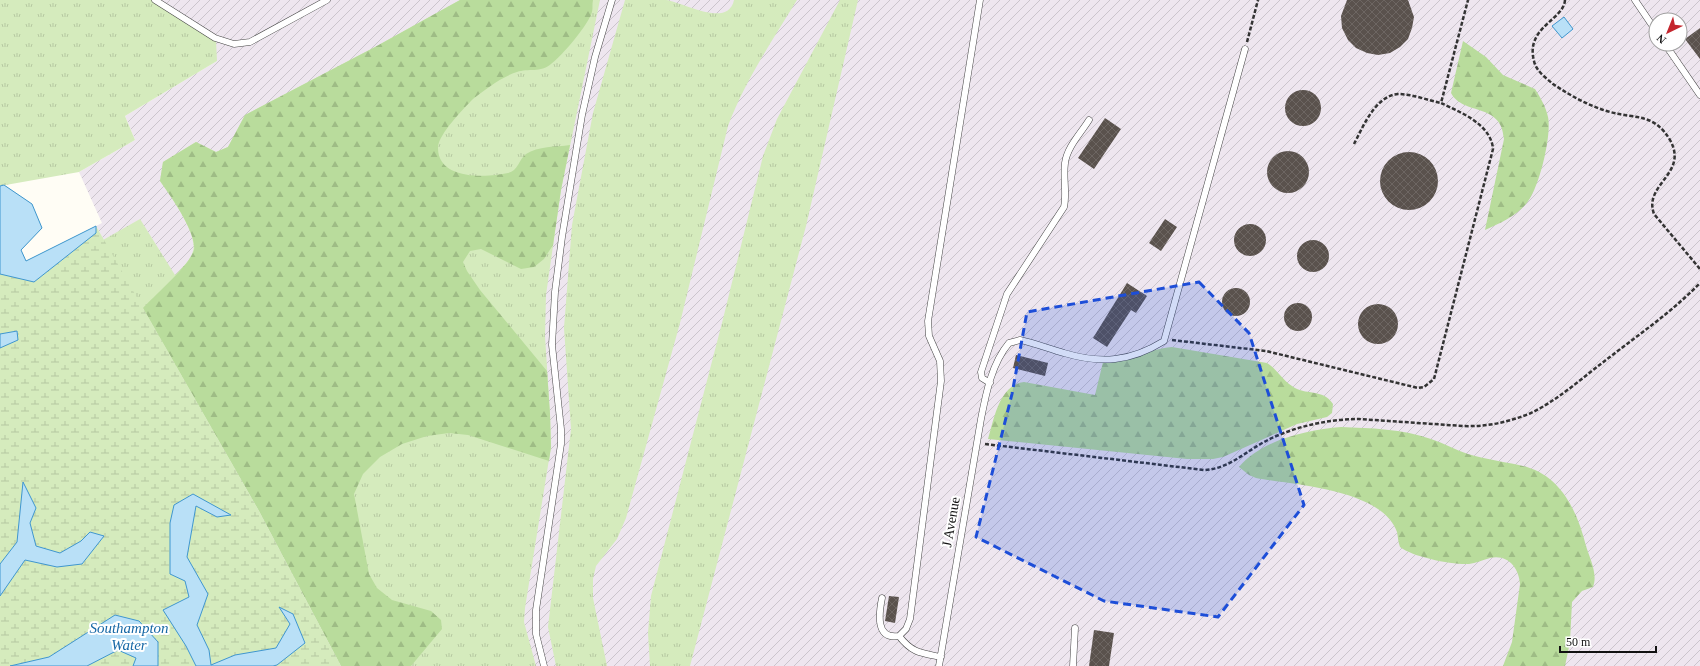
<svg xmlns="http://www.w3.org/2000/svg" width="1700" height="666" font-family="'Times New Roman',serif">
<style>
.industrial{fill:url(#industrial-furrows);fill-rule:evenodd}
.grass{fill:url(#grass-tufts)}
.forest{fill:url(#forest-firs)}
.wetland{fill:url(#wetland-marsh)}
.water{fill:#b9e0f7;stroke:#3f96cf}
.building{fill:url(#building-cross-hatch)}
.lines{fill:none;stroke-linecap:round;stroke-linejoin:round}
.lane-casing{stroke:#444;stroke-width:7}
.path{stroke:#333;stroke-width:2.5;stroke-dasharray:4 2;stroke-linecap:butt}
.lane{stroke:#fff;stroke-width:6}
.marked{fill:#1d4ed8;fill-opacity:0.2;stroke:#1d4ed8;stroke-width:3;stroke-dasharray:8 5;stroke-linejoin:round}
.labels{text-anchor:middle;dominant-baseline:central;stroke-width:4;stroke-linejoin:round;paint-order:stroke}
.street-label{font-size:14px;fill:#111;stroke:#fff}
.water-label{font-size:15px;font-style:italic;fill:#1768a6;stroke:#fff}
</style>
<defs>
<pattern id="industrial-furrows" width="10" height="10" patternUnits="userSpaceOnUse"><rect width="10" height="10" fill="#eee6ef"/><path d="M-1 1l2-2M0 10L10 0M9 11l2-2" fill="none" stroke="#cbc4cc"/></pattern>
<pattern id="grass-tufts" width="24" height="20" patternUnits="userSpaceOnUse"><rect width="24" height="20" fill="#d5ebbd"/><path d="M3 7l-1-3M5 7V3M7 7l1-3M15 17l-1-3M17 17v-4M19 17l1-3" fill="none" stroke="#b6c8a1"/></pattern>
<pattern id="forest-firs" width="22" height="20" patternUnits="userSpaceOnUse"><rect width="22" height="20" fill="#b9dc9c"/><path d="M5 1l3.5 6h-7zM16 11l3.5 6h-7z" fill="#9ebc85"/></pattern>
<pattern id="wetland-marsh" width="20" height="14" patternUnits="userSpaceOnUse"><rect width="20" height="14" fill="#d5ebbd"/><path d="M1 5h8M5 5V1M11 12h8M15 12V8" fill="none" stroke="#b6c8a1"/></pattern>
<pattern id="building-cross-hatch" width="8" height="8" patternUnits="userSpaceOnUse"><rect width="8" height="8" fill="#5a524d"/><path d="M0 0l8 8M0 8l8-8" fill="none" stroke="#6d6662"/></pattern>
</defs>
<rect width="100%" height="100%" fill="#fffdf5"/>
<path class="industrial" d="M 154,0 L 1700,0 L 1700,666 L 339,666 L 96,226 L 102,223 L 79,172 L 135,140 L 125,116 L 217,61 ZM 1656,20 L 1680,20 L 1680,44 L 1656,44 Z"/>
<path class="grass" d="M 0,0 L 154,0 L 216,40 L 217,61 L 125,116 L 135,140 L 79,172 L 0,186 Z
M 460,0 L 600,0 L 561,190 L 546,295 L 545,336 L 550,414 L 551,447 L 525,608 L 524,622 L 536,666 L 341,666 L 259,511 L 103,240 L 140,219 L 175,275 C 182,268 190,261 193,251 C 198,234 170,195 160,181 L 163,162 L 196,142 L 216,152 L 228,147 L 245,115 L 375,47 Z
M 625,0 C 638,0 653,0 666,0 C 683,2 728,29 734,0 L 797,0 C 772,41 745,81 728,126 L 680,323 L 626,518 L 617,539 L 596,566 L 593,579 L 593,598 L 607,666 L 556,666 L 548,627 L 571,429 L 564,328 L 572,225 L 593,113 Z
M 840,0 L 858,0 L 806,226 L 690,666 L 650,666 L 648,633 L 651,596 L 723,319 L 763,156 L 777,119 Z"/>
<path class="forest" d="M 460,0 L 593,0 C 592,4 593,8 592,12 C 589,24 562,56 551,64 C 541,73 528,68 517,72 C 501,77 486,89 473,99 C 463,109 439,134 438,147 C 437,180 486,178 508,173 C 518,171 519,159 526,154 C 538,146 556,147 570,145 L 561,190 L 553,245 L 544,259 L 534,267 L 521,269 L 481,249 L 470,251 L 463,262 L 467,271 L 480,290 L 547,371 L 550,414 L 551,447 L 549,461 L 468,435 L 449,433 L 427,436 L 402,444 L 380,457 L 363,474 L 354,494 L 369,574 L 377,588 L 392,600 L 431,611 L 441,620 L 442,629 L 411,666 L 341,666 L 259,511 L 143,308 C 154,296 190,265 194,250 C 197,233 170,195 160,181 L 163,162 L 196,142 L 216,152 L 228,147 L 245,115 L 375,47 Z
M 1463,41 L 1486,57 L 1503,75 L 1535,89 C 1540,97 1546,107 1548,117 C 1552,135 1539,190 1526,204 C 1515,217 1500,223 1485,230 L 1504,139 C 1502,102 1463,116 1451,93 Z
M 1172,347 L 1267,363 C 1277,369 1282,380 1292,386 C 1305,396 1323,388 1333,404 L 1332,413 L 1327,417 L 1297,424 L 1223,457 L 1213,459 L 1187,459 L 988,439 C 994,419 999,385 1024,382 L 1095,395 L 1103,362 C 1129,362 1147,349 1172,347 Z
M 1341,427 C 1370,428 1403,429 1431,439 C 1444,443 1455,450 1468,454 C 1487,460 1508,462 1527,467 C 1563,478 1578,514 1586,546 C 1590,559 1598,574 1593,587 L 1582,591 L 1572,602 L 1570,642 L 1565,666 L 1503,666 L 1512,642 L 1520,584 C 1519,568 1508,554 1490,558 C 1482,560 1476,563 1469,564 C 1452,565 1413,557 1400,547 C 1398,542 1398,537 1397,532 C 1382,489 1294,485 1256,478 L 1249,475 L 1239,467 C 1262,440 1306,430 1341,427 Z"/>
<path class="wetland" d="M 4,185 L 32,204 L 42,228 L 21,250 L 26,261 L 96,226 L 259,511 L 341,666 L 0,666 L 0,186 Z"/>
<path class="water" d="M 1564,17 L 1573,29 L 1562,38 L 1552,26 Z
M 4,185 L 32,204 L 42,228 L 21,250 L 26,261 L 96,226 L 96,233 L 34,282 L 0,274 L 0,186 Z
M 17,331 L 18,340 L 0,348 L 0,334 Z
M 23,482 L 36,508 L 30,523 L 36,546 L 60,553 L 81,541 L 90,532 L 104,536 L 82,564 L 57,567 L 25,560 L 0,596 L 0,564 L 17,542 Z
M 193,494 L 231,515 L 217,517 L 196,506 L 187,557 L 208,594 L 197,625 L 209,650 L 211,665 L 235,655 L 276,648 L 290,624 L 279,607 L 293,614 L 305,643 L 277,665 L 273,666 L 196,666 L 186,646 L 163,610 L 189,597 L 185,581 L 170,574 L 170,523 L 174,505 Z
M 115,615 L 139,621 L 158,642 L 158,666 L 133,666 L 136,658 L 118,650 L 87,666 L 10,666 L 49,657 Z"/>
<path class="building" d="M 1347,0 L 1408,0 L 1414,17 L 1412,28 L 1408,39 L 1400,47 L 1390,53 L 1378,55 L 1367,53 L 1356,48 L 1348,40 L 1342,28 L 1341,16 Z
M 1700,28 L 1700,59 L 1685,39 Z
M1285 108a18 18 0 1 1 36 0a18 18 0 1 1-36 0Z
M 1105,118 L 1121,129 L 1094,169 L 1078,158 Z
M1267 172a21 21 0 1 1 42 0a21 21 0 1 1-42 0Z
M1380 181a29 29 0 1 1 58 0a29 29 0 1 1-58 0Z
M 1165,219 L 1177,227 L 1161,251 L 1149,243 Z
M1234 240a16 16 0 1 1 32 0a16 16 0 1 1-32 0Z
M1297 256a16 16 0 1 1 32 0a16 16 0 1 1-32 0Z
M 1127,283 L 1147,296 L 1136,313 L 1131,310 L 1107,347 L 1093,338 Z
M1222 302a14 14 0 1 1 28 0a14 14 0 1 1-28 0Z
M1284 317a14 14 0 1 1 28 0a14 14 0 1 1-28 0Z
M1358 324a20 20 0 1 1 40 0a20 20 0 1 1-40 0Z
M 1016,355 L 1048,363 L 1045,376 L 1013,368 Z
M 889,596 L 899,597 L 895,623 L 885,621 Z
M 1094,630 L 1114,633 L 1109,666 L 1089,666 Z"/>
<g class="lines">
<defs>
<path id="lane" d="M 155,0 L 215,38 L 234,44 L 250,42 L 327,0
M 1635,0 L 1656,31
M 1665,44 L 1700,95
M 990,383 L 982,378 L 981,372 L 1007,294 L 1064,207 C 1067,193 1063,178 1065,163 C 1067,147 1081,133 1089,120
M 882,598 C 879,613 875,640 899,636
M 941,657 C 921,653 912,653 899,636 L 906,629 L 910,619 L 941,381 L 940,361 L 929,336 L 928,321 L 980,0
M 544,666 L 536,634 L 536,610 L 561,444 L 561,429 L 552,345 L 555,292 L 562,237 L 582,115 L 595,57 L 612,0
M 939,666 L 981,419 C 986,393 992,363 1009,343 L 1020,340 C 1035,343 1049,349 1064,353 C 1101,364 1130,362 1164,341 L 1245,49
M 1073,666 L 1075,628"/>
</defs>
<use href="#lane" class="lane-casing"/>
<path class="path" d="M 1565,0 C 1564,20 1525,27 1534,61 C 1536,71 1546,78 1553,84 C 1571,96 1589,106 1610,112 C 1636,119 1654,113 1670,140 C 1689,174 1643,184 1654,214 L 1700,269
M 1247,42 L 1258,0
M 1354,144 C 1363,127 1375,96 1398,94 C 1412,94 1427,100 1441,103
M 1172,340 L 1266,351 L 1418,388 L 1424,387 L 1434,379 L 1493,149 C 1491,124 1460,112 1441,103 L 1468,0
M 985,444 L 1204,470 C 1228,469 1244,453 1264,442 C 1292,427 1328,419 1359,419 L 1463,426 C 1487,427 1509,422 1531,413 C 1558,400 1582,378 1606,360 C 1638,335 1672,312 1700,283"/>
<use href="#lane" class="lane"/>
</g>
<path class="marked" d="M 1199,282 L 1249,333 L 1304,505 L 1218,617 L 1104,601 L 976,537 L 1012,394 L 1027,312 Z"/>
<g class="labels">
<g class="street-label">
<text transform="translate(951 522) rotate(-80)">J Avenue</text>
</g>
<g class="water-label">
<text x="129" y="628">Southampton<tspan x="129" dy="17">Water</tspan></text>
</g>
</g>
<g transform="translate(1668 32) rotate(223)"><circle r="19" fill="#ffffff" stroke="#a0a0a0"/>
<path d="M0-3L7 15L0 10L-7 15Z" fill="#c4262e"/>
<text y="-6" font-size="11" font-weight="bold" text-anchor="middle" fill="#111111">N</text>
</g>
<path d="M1560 646v6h96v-6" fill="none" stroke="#111111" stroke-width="2"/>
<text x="1566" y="646" font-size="12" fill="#111111" stroke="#ffffff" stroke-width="3" paint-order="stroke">50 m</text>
</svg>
